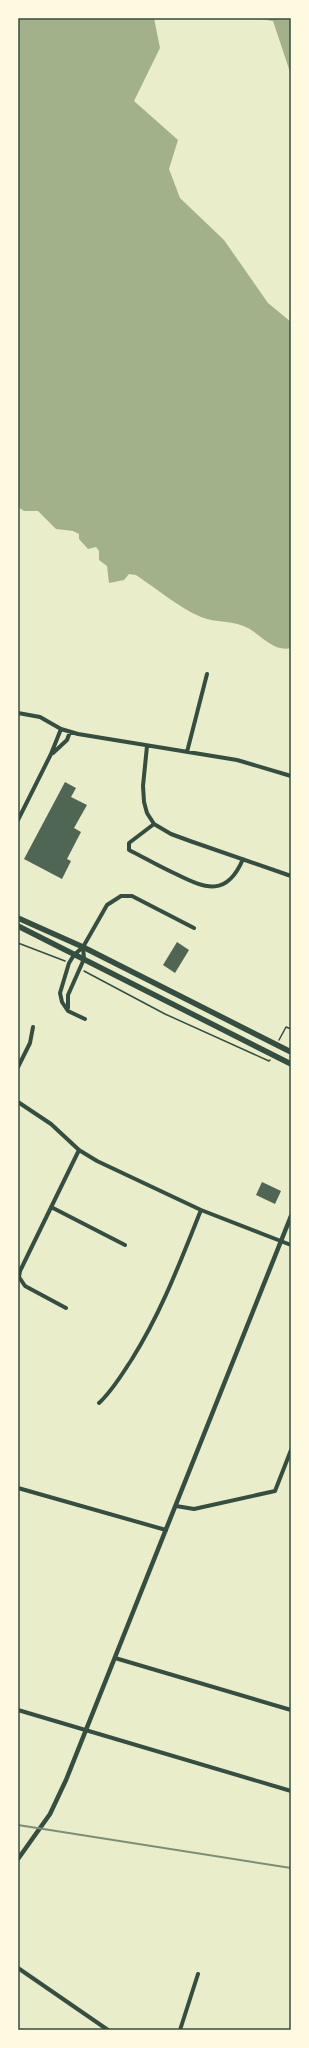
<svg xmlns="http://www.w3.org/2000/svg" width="309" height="2048" font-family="'Space Grotesk',sans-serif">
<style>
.water{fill:#a3b18a}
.building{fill:#4f6655}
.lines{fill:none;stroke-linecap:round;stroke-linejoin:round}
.path{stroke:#344e41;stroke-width:1.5}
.minor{stroke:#344e41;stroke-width:4}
.tertiary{stroke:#344e41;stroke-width:4.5}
.secondary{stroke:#344e41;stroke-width:5.5}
.rail{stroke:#7c8e77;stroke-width:2}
.neatline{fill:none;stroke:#344e41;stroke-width:1.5}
</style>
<rect width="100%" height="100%" fill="#e9edc9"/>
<path class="water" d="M 18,18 L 154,18 L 160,48 L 134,101 L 178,140 L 169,169 L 180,198 L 224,240 L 268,303 L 291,322 L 291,648 C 274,652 262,636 248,628 C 233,620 215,623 201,617 C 178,607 157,589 136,575 L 129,574 L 124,580 L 109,583 L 107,566 L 99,560 L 99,551 L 96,547 L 88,549 L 79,539 L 79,534 L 73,531 L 56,529 L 38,511 L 24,511 L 18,507 Z
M 254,18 L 291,18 L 291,75 L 273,21 Z"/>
<path class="building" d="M 65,782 L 76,788 L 71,797 L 87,805 L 74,828 L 81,832 L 67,859 L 71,861 L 62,879 L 24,859 Z
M 177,942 L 189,950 L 175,973 L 163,965 Z
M 262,1182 L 281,1191 L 275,1204 L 256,1195 Z"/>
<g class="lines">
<path class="path" d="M 18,943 L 65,961
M 84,971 L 165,1014 L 269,1061 L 270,1060
M 279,1040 L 286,1027 L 291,1029"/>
<path class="minor" d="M 18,713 L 40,717 L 61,729 L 78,734 L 237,760 L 291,776
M 147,746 L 143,786 L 144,802 L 147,813 L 154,824 L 171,834 L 190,841 L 291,876
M 187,752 L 207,674
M 53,753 L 67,740 L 70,732
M 18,820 L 51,754 L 61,729
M 154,824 L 129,843 L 129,850 C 145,858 160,867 176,874 C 206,889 227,897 243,859
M 68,1008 L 68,995 L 84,959 L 83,947
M 85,1019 L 68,1011 L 62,1002 L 60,993 L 69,963 L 74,955 L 83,947 L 107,905 L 121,896 L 132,896 L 194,928
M 18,1067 L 30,1043 L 33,1027
M 18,1102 L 51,1124 L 79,1150 L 97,1161 L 201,1210 L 291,1245
M 51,1207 L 125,1245
M 66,1308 L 25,1286 L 19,1277 L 20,1271 L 79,1150
M 99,1403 C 113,1390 122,1374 132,1359 C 162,1311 180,1262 201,1210
M 18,1488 L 166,1530
M 176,1506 L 194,1509 L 275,1491 L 291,1450
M 115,1658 L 291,1710
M 18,1710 L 291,1791
M 18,1968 L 108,2030
M 180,2030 L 198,1974"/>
<path class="tertiary" d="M 18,1859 L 50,1814 L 66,1780 L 291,1216"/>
<path class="secondary" d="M 18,918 L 83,947 L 291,1052
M 18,926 L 291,1064"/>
<path class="rail" d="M 18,1825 L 291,1868"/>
</g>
<rect width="309" height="2048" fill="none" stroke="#fefae0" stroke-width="38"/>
<rect x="19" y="19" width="271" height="2010" class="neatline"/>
</svg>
